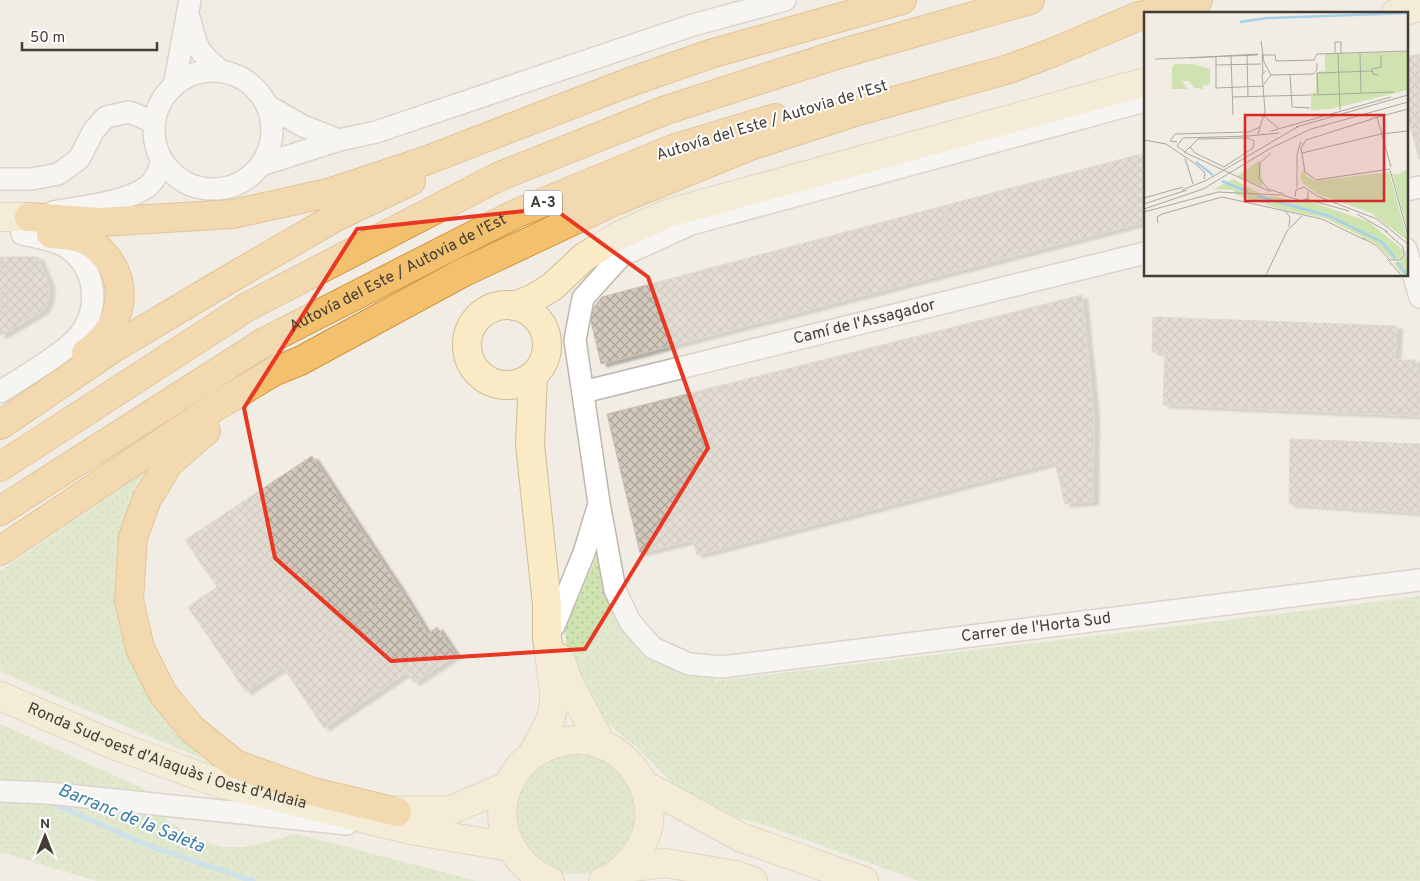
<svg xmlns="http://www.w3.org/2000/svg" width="1420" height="881" font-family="Overpass,sans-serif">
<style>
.grass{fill:url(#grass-dots)}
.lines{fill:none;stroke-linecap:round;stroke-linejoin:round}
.stream{stroke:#a5d1ea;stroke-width:5.5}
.building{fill:url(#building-cross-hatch);stroke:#ccbfaf;filter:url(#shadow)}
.street-casing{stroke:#bfb7ab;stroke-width:24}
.secondary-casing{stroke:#cebd97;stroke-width:30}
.highway-casing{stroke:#d1943f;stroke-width:30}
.street{stroke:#fff;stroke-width:21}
.secondary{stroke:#faebc6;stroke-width:28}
.highway{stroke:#f3c06e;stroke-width:28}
.marked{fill:none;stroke:#ea3723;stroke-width:4;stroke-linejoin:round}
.labels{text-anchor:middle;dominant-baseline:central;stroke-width:4;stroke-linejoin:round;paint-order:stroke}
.shield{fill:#fff;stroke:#7b7772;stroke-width:1}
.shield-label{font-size:15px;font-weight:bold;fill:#433d35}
.street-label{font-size:16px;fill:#433d35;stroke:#fff}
.water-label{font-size:18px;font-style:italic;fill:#377da6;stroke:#fff}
.inset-river{fill:none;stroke:#a5d1ea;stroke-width:2.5}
.inset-road{fill:none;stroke:#aba79f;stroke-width:1}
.view{fill:#d62828;fill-opacity:0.15;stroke:#d62828;stroke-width:2.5}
.inset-edge{fill:none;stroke:#433d35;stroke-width:2.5}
</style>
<defs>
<pattern id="grass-dots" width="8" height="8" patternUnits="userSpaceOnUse" patternTransform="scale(1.25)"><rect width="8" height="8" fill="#cee3b0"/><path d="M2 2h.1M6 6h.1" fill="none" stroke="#b2c498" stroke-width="1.8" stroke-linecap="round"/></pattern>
<pattern id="building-cross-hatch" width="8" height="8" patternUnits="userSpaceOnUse" patternTransform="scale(1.25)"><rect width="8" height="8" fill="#d2c8bb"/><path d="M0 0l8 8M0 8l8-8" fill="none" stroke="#aca499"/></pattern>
<filter id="shadow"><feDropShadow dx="5.5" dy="3" stdDeviation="1" flood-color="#0004"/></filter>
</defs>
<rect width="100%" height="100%" fill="#f1ede5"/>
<path class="grass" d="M 151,468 L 123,544 L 181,737 L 203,759 L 75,705 L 0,671 L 0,571 Z
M 602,544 L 624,628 L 714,676 L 715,681 C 950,652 1185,626 1420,596 L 1420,881 L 919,881 L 765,825 L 735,817 L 687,794 L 671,782 L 639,749 L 604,721 L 574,675 L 567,646 L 565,630 Z
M 0,724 L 142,788 L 168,821 L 198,839 L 222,847 L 245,847 L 297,834 L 477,881 L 97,881 L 0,852 Z
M515 813a61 61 0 1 1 122 0a61 61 0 1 1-122 0Z"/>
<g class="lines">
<path class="stream" d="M 48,801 L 147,845 L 253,881"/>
</g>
<path class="building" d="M 1420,54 L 1420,158 L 1419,159 L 1406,110 L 1406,57 Z
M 1145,153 L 1145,222 L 960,270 L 943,206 Z
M 943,206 L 960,270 L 601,364 L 589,313 L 602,297 Z
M 0,257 L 38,257 L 49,284 L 49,298 L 43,311 L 0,336 Z
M 1082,295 L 1094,415 L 1093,502 L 1065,504 L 1055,462 L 697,555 L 693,540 L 640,553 L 607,414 Z
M 1153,317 L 1397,326 L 1395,360 L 1415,360 L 1420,379 L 1420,416 L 1163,405 L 1165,352 L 1152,352 Z
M 1290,439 L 1420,444 L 1420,513 L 1289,504 Z
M 312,456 L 400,589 L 246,692 L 188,607 L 217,587 L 185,540 Z
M 400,589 L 428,634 L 437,627 L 456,655 L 414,683 L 407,672 L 324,728 L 283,667 Z"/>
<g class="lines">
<defs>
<g id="street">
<path d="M 190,20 C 197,49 198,52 221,71"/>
<circle cx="213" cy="130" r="59"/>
<path d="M 174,86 L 190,0"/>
<path id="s1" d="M 1145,101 L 691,224 L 621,256 L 583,298 L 575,340 L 599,503 L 615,590 L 630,622 L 653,648 L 689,664 L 722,667 L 1420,580"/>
<path d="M 268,106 L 303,126 L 339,140"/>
<path d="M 261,165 L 339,140 L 376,132 L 693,25 L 785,0"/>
<path d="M 0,179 L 32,179 L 58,174 L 79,159 L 94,130 L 106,117 L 129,112 L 154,122"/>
<path d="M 1406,190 L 1420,187"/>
<path d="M 53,212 C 79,207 125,203 147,187 C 156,180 159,170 162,160"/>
<path d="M 1406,249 L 1420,297"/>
<path d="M 0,392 C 23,377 57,358 75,340 C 103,312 97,264 63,245 C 50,239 36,237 22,234"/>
<path id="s2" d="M 583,392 L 1145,253"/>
<path d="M 554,626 L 584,553 L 598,507"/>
<path d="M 0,791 L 48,793 L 347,824"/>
</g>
<g id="secondary">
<path d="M 1395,14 L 1420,7"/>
<path d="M 0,217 L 29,217"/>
<circle cx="507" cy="345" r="40"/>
<path d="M 515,306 L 534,298 L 552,287 L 584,257 L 620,235 L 669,213 L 1145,82"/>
<path d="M 560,658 L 569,684 L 602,745"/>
<path id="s3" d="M 0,696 L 114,745 L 219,783 L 410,830 L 510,847"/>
<path d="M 533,753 L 550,721 L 554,705 L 554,691 L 547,638 L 547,605 L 530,444 L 533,376"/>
<path d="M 643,784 L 740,837 L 864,881"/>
<path d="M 379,811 L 451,810 L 507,786"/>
<path d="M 625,868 L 665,863 L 735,875 L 753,881"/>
<path d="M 550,881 C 536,876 525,867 517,856 C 480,807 517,741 577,740 C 622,739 657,786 648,828 C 645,841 638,852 630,861 C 623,869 613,878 603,881"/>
</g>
<g id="highway">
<path d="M 1147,14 L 1198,0"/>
<path d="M 29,217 L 100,222 L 233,214 L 328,193 L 425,161 L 627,83 L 710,54 L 902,0"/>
<path d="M 51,234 C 63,235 75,235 85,240 C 94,244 100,249 106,257 C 132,289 119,331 86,353"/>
<path d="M 0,425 L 115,347 L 229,279 L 334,218 L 411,181"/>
<path d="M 206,431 L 169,463 L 147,499 L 133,537 L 129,600 L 140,648 L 163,694 L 192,729 L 235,764 L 310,791 L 397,812"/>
<path d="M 0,467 L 247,307 L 500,176 L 666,110 L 836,55 L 1030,0"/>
<path id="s4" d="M 0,511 L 266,341 L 515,214 L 675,148 L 775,118"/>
<path d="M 0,551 L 215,407 L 275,371 L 300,361 L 462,273 L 615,201 L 750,146 L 858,111 L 1009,69 L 1049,54 L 1139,16"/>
</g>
</defs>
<use href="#street" class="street-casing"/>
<use href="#secondary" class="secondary-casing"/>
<use href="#highway" class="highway-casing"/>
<use href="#street" class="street"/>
<use href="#secondary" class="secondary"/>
<use href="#highway" class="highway"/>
</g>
<path d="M0 0H1420V881H0ZM 553,208 L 648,277 L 708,448 L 585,649 L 391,661 L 275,558 L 244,408 L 357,229 Z" fill="#f1ede5" fill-opacity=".55" fill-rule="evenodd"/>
<path class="marked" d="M 553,208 L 648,277 L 708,448 L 585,649 L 391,661 L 275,558 L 244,408 L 357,229 Z"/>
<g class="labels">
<rect class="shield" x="524" y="190.5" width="38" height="25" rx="4"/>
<g class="shield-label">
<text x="543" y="203">A-3</text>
</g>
<g class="street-label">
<text transform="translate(772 121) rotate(-17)">Autovía del Este / Autovia de l'Est</text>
<text stroke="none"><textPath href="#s4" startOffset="464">Autovía del Este / Autovia de l'Est</textPath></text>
<text stroke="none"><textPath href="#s2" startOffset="290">Camí de l'Assagador</textPath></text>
<text stroke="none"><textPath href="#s1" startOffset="1359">Carrer de l'Horta Sud</textPath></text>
<text stroke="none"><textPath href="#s3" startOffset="178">Ronda Sud-oest d'Alaquàs i Oest d'Aldaia</textPath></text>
</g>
<g class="water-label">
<text transform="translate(131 819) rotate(22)">Barranc de la Saleta</text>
</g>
</g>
<g transform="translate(1144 12)">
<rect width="264" height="264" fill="#f1ede5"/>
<path d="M 116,148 L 119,175 L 93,164 ZM 160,156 L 162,164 L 171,169 L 245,160 L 264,229 L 227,201 L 173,182 L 159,171 L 156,164 ZM 264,157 L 264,219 L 248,161 L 253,163 ZM 89,167 L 123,185 L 130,184 L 159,191 L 165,189 L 225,210 L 259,238 L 257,246 L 249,248 L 231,231 L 181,206 L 137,197 L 92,183 L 90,178 L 70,177 ZM 262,238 L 264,263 L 259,263 L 249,251 L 256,250 Z" fill="#cee3b0"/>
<path d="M 31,52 L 49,52 L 66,57 L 66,71 L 63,74 L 59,72 L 60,77 L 50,76 L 45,69 L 38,69 L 44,77 L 28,77 L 28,55 Z" fill="#cee3b0"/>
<path d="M 264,40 L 264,78 L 187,97 L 167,98 L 167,81 L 172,81 L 172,60 L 181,59 L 181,42 Z" fill="#cee3b0"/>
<path class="inset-river" d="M 96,10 L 123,6 L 264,1M 52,150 L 69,163M 78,169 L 104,180M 113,184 L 185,204 L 238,230 L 251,246M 253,250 L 263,263"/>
<path class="inset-road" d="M 117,29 L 120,50 L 127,63 L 120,72M 191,41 L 191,30 L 197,30 L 197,41M 194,41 L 196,98M 216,42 L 217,81M 103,43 L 104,84M 118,43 L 131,43 L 132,49 L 170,48 L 173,42 L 264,39M 118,43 L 119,61M 72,44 L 72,76 L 120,74M 87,44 L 89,103M 11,47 L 113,43 L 114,42 L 46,46M 72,53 L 117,52M 146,62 L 148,95 L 166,96M 127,63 L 169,62 L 173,58 L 173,51M 234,63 L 229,62 L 228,57 L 237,55 L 237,43M 174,82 L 173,61 L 228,59M 169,83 L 250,80M 88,85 L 167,83M 120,104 L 134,116M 233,105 L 247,155M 227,107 L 264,97M 228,107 L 162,128 L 157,136 L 161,160 L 172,168 L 246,157M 152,115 L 264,83M 127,119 L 247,85M 114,122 L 121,99 L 118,62 L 122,59M 104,124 L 135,121M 104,126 L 54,127 L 41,140 L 33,134 L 39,126 L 104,124M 0,128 L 22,132M 33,130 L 26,129 L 31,122 L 105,120 L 116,115M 22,132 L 49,150 L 61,161 L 60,167M 46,135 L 51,141 L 80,155 L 109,136 L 110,129 L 104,126M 40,140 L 127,180M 127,141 L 116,151 L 115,166 L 124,177 L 140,182M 158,141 L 237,122 L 264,119M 41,146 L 49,172M 246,158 L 264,223M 153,176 L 153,142 L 157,130M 38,178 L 63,168 L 155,114M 138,183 L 158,189 L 164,186 L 164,179M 151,185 L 152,178 L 160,175 L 173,184 L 233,207 L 264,232M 0,186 L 39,175M 162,187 L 205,199M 0,192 L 43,178M 0,197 L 59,177 L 127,136 L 167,117 L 264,90M 141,199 L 146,205 L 145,215M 0,200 L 74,180 L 137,183M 213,202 L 244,220M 14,211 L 13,205 L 18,202 L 78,185 L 178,207 L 221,228M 219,226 L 233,234 L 246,248 L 256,248 L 260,243 L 259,235 L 241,219M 243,247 L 257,263M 122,263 L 143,219 L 158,204"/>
<path class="view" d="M 101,103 L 240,103 L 240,189 L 101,189 Z"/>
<rect width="264" height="264" class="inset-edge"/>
</g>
<g transform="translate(45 836)" stroke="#ffffff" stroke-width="4" paint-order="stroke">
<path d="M0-4L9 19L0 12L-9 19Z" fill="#433d35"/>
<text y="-8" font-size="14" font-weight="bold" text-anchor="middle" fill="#433d35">N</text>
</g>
<path d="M22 42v8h135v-8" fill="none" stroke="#433d35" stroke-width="2.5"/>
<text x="30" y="42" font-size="15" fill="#433d35" stroke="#ffffff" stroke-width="4" paint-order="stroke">50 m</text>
</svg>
